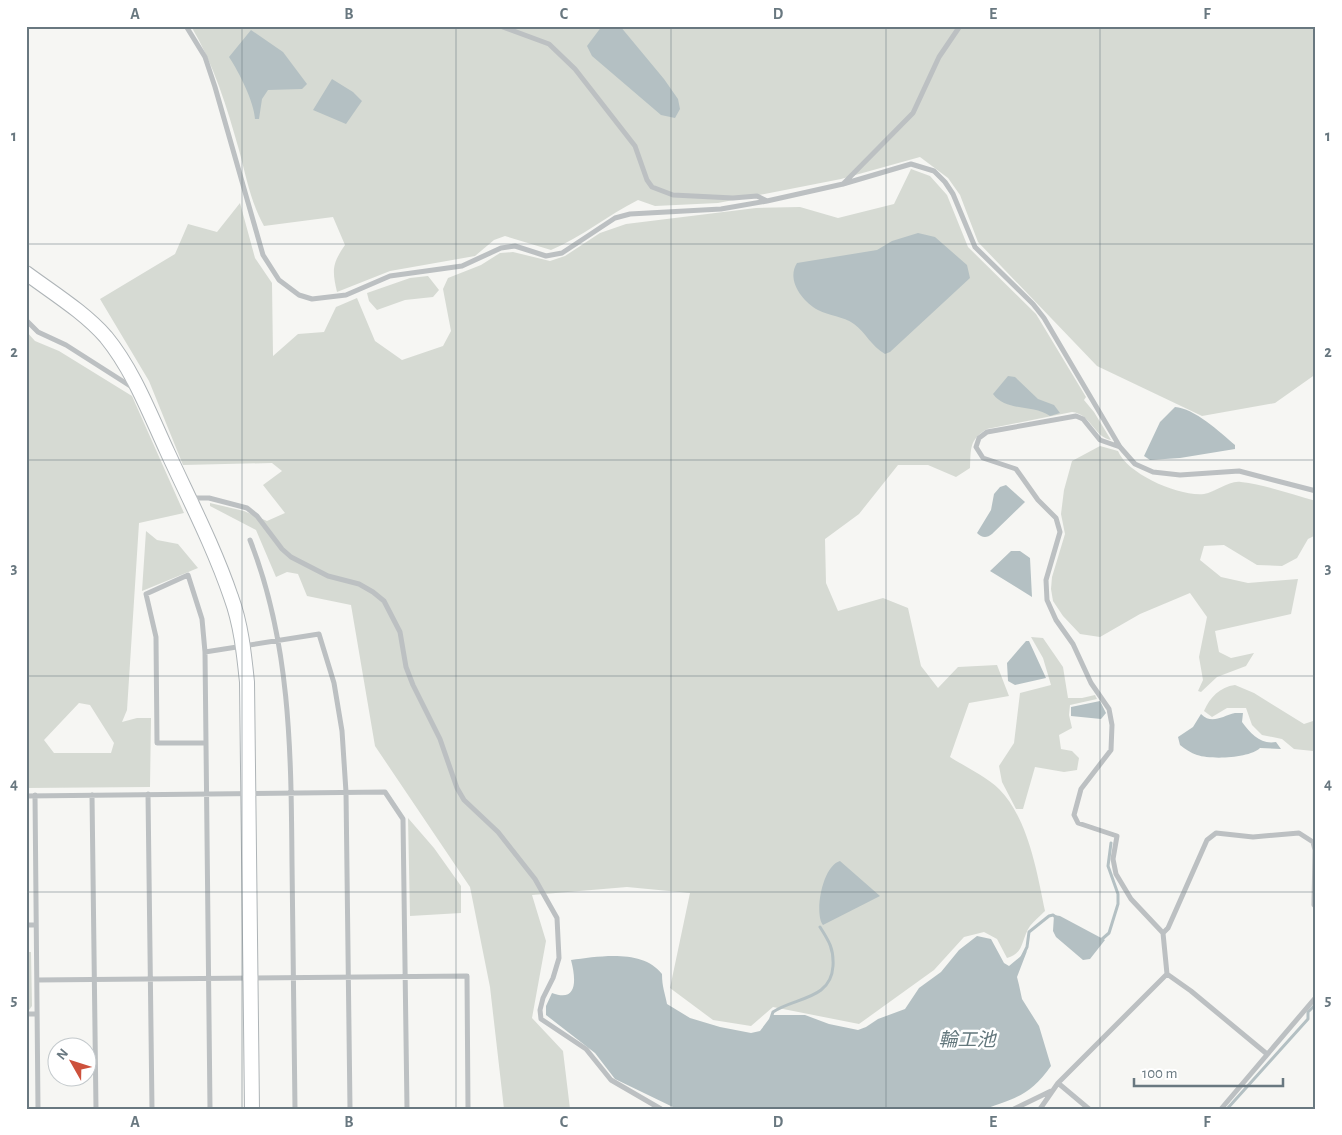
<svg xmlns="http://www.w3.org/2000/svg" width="1342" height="1135" font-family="'Alegreya Sans','Noto Sans JP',sans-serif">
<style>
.green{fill:#d6dad3;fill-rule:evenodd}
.water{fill:#b4c0c3}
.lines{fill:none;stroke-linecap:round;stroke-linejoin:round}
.stream{stroke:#b4c0c3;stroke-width:3}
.secondary-casing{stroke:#aeb4b7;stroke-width:16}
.street{stroke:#bcc0c2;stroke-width:5}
.secondary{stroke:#fff;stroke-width:14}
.grid{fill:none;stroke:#697880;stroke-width:1;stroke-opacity:0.55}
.labels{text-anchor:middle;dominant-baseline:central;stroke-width:5;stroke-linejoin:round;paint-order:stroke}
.water-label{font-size:19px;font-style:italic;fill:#64787d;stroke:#fff}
.neatline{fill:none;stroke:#697880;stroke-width:2}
.grid-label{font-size:16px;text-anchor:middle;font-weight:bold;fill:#697880}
</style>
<rect width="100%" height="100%" fill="#f6f6f3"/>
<path class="green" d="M 191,26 L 1316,26 L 1316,374 L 1275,403 L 1202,416 L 1097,366 L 978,242 L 960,195 L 948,178 L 920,157 L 841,179 L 718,203 L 655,206 L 638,200 C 608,215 582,237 551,250 L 505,236 L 494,240 L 475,256 L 390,271 L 337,292 C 332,270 332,264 345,245 L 333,217 L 264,226 C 251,203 246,176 239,150 C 227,107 214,65 191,26 Z
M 911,169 L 930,176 L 947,195 L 968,247 L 1036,314 L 1086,397 L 1084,400 L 1094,412 L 1111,440 C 1094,437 1091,414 1072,412 L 987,429 C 969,440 971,448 970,468 L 956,477 L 928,465 L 898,465 L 859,514 L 825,539 L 826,583 L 838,611 L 883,598 L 908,608 L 921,666 L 938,688 L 958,667 L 997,665 L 1009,696 L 969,703 L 950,757 C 964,766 987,777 999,789 C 1028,818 1037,872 1045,911 C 1040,916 1034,921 1030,926 C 1021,939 1025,953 1007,958 L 997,939 L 984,932 L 964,937 L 934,970 L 859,1024 L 773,1007 L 751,1026 L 713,1020 L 670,988 L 690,893 L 627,887 L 532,895 L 546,941 L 532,1018 L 563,1051 L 570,1109 L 504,1109 L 490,987 L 470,887 L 375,746 L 351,605 L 307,596 L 298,574 L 287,572 L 276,577 L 256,530 L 210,506 L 210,503 L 244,511 L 267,521 L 285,513 L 263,485 L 282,471 L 272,463 L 183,465 L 149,381 L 100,299 L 175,254 L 188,224 L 217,232 L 240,203 L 255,258 L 272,283 L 273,356 L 298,334 L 324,332 L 336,307 L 357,298 L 375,341 L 402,360 L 443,346 L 451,331 L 443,289 L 448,278 L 481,265 L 500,253 L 513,252 L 550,261 L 565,256 L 600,233 L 626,224 L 756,208 L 800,207 L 838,218 L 894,204 Z
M 428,276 L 439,290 L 433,297 L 405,300 L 377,310 L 369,301 L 367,293 L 410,278 Z
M 26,331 L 35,341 L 59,351 L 132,396 L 184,513 L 139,523 L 127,710 L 122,722 L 137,718 L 151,718 L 150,787 L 26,788 ZM 79,703 L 90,705 L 114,743 L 111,753 L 54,753 L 44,740 Z
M 1100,446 L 1118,451 C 1127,474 1180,497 1204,494 C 1216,492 1229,480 1241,482 C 1266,485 1291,494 1316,501 L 1316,535 L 1308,539 L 1297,558 L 1282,566 L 1257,565 L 1224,545 L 1204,546 L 1200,560 L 1221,577 L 1248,583 L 1298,579 L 1291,614 L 1215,631 L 1219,652 L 1231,658 L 1254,653 L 1246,666 L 1217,677 L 1201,692 L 1198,691 L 1203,680 L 1199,657 L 1207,617 L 1190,593 L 1140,614 L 1100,637 L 1080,634 L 1063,616 L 1053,601 L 1051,589 L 1052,577 L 1065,534 L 1061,514 L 1064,490 L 1072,461 Z
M 146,531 L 157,540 L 178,544 L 198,568 L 142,591 Z
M 1031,637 L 1043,638 L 1063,667 L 1068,698 L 1082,698 L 1095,695 L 1097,699 L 1070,705 L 1069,715 L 1072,728 L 1059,735 L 1061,749 L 1072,751 L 1079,758 L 1077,770 L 1064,772 L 1035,767 L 1023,809 L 1016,809 L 1002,782 L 999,766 L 1014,743 L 1020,693 L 1051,685 L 1043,658 Z
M 1235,685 L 1254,693 L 1304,724 L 1316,720 L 1316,749 L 1313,751 L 1294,749 L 1282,739 L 1262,735 L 1252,725 L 1246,708 L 1227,708 L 1212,717 L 1204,711 C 1210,697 1220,687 1235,685 Z
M 408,818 L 434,848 L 461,886 L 461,913 L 410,916 Z
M 26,952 L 31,952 L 32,1006 L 29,1010 L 26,1010 Z"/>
<path class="water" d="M 602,26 L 620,26 L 664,79 L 678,99 L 680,109 L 675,118 L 661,115 L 592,56 L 587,46 Z
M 251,30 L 283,52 L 307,84 L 302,89 L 268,90 L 262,99 L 259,119 L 255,119 C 254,102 239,72 229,57 Z
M 332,79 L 353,92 L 362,101 L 346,124 L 313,110 Z
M 918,233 L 935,237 L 967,265 L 970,278 L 890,352 L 885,354 C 871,346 866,333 854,324 C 843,316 829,316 818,310 C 802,301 786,280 797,263 L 877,250 L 892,241 Z
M 1008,376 L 1015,377 L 1038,399 L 1054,405 L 1060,413 L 1050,416 C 1033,404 1006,412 993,394 Z
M 1175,407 C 1194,408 1220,432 1235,445 L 1235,449 L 1180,458 L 1150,460 L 1144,456 L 1160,422 Z
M 1006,485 L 1025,502 L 992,534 C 987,538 982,538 977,533 L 991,510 L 994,494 L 1000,487 Z
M 1011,551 L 1020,551 L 1030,558 L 1032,597 L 990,571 Z
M 1026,641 L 1029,641 L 1046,678 L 1015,685 L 1008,681 L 1007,663 Z
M 1100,701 L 1106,713 L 1101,719 L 1071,716 L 1071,707 Z
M 1235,713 L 1243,713 L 1242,722 C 1251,734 1261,745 1276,742 L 1281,749 L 1260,748 C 1250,758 1212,760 1197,755 C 1191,753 1185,749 1180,745 L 1178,737 L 1193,727 L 1201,714 C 1212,725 1222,716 1235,713 Z
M 840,861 L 880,896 L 823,925 C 814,914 822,866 840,861 Z
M 1054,915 L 1060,916 L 1105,940 L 1090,959 L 1083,960 L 1056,937 L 1053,931 Z
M 977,936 L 991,939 L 1004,963 L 1009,966 L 1027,951 L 1017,977 L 1019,985 L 1022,999 L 1039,1026 L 1051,1066 C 1031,1094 1017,1098 985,1109 L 677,1109 L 615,1079 L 595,1053 L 546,1015 L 546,1006 L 552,993 C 578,1003 576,979 571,960 C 600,956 643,949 662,974 C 662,987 665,993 667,1004 L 690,1018 L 720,1027 L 751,1033 L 760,1031 L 772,1015 L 805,1015 L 829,1024 L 858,1030 L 866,1027 L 878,1019 L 905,1009 L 919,988 L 941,972 L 959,950 Z"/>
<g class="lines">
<path class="stream" d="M 1101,940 L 1109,933 L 1118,904 L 1118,894 L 1108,866 L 1111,843
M 1022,957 L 1027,947 L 1029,932 L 1049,916 L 1053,915 L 1057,918
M 771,1018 L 773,1012 C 795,997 831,1000 833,966 C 834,949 829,941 820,927
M 1227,1109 L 1308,1019 L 1308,1012 L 1316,1004"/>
<defs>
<path id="secondary" d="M 26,273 C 53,293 84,312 106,337 C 133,370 149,412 167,451 C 189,499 214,547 231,597 C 241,624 244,653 247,682 L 252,1109"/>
</defs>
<use href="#secondary" class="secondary-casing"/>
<path class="street" d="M 186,26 L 205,57 L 215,87 L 263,255 L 279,280 L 299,295 L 312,299 L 346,295 L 390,276 L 462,266 L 501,248 L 515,246 L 546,256 L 562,253 L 615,218 L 630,214 L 721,209 L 767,201 L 843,184 L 911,164 L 934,171 L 945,182 L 953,194 L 975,247 L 1033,304 L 1044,318 L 1120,447 L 1135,464 L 1153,472 L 1180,475 L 1239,471 L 1316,491
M 500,26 L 549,44 L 575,69 L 635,146 L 647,180 L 652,187 L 673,195 L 733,198 L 757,196 L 767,201
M 843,184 L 913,113 L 939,57 L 960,26
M 26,320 L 38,332 L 66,345 L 135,389
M 191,498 L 209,498 L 247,508 L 257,516 L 282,549 L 291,557 L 328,576 L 359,584 L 373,592 L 384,601 L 400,632 L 406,667 L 413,685 L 440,739 L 457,788 L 464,800 L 498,832 L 535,879 L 557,918 L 559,958 L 553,978 L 543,998 L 540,1010 L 541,1019 L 586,1049 L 611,1080 L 661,1109
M 250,540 C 291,644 291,754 292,863 C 293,945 294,1027 295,1109
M 205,652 L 319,634 L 334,683 L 342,731 L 346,792 L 350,1109
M 206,743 L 157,743 L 156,637 L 146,594 L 188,575 L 202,619 L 205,652 L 210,1109
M 148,794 L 152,1109
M 35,795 L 38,1109
M 92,795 L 96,1109
M 26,796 L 385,792 L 403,819 L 407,1109
M 26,925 L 36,925
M 1163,933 L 1168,928 L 1207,840 L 1216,833 L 1253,837 L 1299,833 L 1313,842 L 1315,850 L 1314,905 L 1316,906
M 1167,974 L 1191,991 L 1267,1054
M 37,980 L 467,976 L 468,1109
M 26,1014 L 37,1014
M 1058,1083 L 1089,1109
M 1014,1109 L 1051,1091
M 1040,1109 L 1058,1083 L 1167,974 L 1163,933 L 1131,899 L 1116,874 L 1113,859 L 1117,836 L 1078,823 L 1074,815 L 1081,789 L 1111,750 L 1112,725 L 1109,709 L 1091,683 L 1073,644 L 1056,620 L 1047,600 L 1046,580 L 1060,532 L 1056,518 L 1038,500 L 1016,469 L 983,458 L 976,447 L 979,438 L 987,432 L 1076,416 L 1083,419 L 1100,440 L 1120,447
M 1221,1109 L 1316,997"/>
<use href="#secondary" class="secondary"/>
</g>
<path class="grid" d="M 242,26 L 242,1109M 456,26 L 456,1109M 671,26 L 671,1109M 886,26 L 886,1109M 1100,26 L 1100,1109M 26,244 L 1316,244M 26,460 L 1316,460M 26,676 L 1316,676M 26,892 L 1316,892"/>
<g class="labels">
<g class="water-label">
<text x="967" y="1040">輪工池</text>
</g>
</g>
<rect width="1342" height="1135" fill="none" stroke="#ffffff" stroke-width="55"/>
<g transform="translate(72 1062) rotate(309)"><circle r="24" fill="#ffffff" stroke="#c3c9cc"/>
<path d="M0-4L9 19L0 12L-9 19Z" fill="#cd513c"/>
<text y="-8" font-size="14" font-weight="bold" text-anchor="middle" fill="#697880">N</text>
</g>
<path d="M1134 1078v8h149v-8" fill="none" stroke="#697880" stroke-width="2.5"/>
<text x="1142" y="1078" font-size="15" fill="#697880" stroke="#ffffff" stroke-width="4" paint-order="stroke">100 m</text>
<rect x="28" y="28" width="1286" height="1080" class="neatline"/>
<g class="grid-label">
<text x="135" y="19">A</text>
<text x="349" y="19">B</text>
<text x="564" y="19">C</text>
<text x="778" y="19">D</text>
<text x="993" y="19">E</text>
<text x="1207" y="19">F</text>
<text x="14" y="141">1</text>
<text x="1328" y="141">1</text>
<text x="14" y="357">2</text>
<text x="1328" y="357">2</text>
<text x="14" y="573">3</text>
<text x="1328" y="573">3</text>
<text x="14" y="789">4</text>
<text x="1328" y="789">4</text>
<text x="14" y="1005">5</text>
<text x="1328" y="1005">5</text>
<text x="135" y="1127">A</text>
<text x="349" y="1127">B</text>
<text x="564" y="1127">C</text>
<text x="778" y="1127">D</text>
<text x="993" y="1127">E</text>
<text x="1207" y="1127">F</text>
</g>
</svg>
